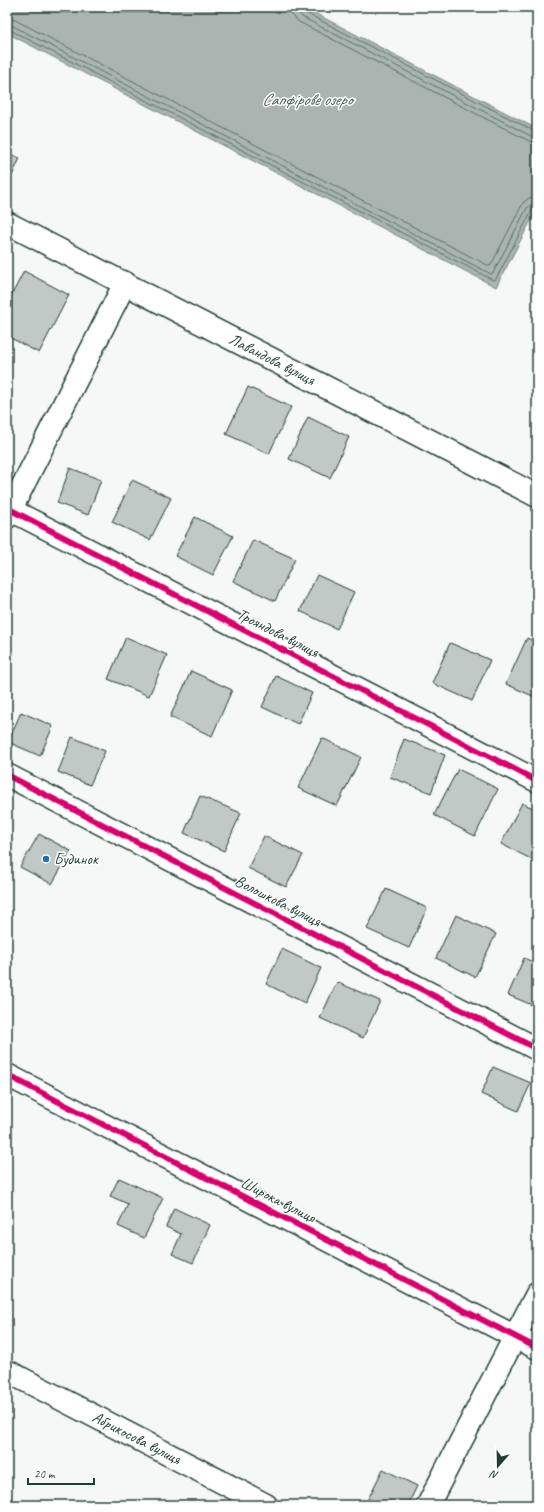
<svg xmlns="http://www.w3.org/2000/svg" width="544" height="1512" font-family="Caveat,sans-serif">
<style>
.water{fill:#aab5b1;stroke:#72857f}
.lines{fill:none;stroke-linecap:round;stroke-linejoin:round}
.shore{stroke:#576d66;stroke-width:1}
.building{fill:#c0c9c6;stroke:#1f3d34}
.minor-casing{stroke:#1f3d34;stroke-width:25}
.minor{stroke:#fff;stroke-width:22}
.cycleway-casing{stroke:#fff;stroke-width:8}
.cycleway{stroke:#d6006c;stroke-width:6}
.poi-dot{fill:#1f6fb2;stroke:#fff;stroke-width:1.5}
.labels{text-anchor:middle;dominant-baseline:central;stroke-width:3;stroke-linejoin:round;paint-order:stroke}
.street-label{font-size:16px;fill:#1f3d34;stroke:#fff}
.poi-label{font-size:16px;fill:#1f3d34;stroke:#fff;text-anchor:start}
.water-label{font-size:17px;font-style:italic;fill:#49615a;stroke:#fff}
</style>
<rect width="100%" height="100%" fill="#f6f7f7"/>
<filter id="ink" filterUnits="userSpaceOnUse"><feTurbulence type="fractalNoise" baseFrequency=".025" numOctaves="2"/><feDisplacementMap in="SourceGraphic" scale="8" xChannelSelector="R" yChannelSelector="G"/><feConvolveMatrix kernelMatrix="1 2 1 2 8 2 1 2 1" color-interpolation-filters="sRGB"/></filter>
<g filter="url(#ink)">
<path class="water" d="M 7,7 L 303,7 L 537,129 L 537,209 L 496,287 L 7,33 Z"/>
<g class="lines">
<path class="shore" d="M 291,7 L 292,15 L 299,22 L 529,141 L 537,143
M 297,7 L 298,12 L 302,17 L 531,136 L 537,137
M 302,7 L 304,12 L 534,131 L 537,132
M 7,19 L 15,20 L 489,266 L 491,265 L 523,203 L 529,198 L 537,197
M 7,25 L 13,26 L 491,274 L 493,273 L 527,208 L 532,204 L 537,203
M 7,30 L 10,30 L 493,280 L 496,279 L 532,210 L 537,208"/>
</g>
<path class="building" d="M 7,153 L 20,158 L 11,178 L 7,177 Z
M 24,271 L 69,295 L 39,353 L 7,336 L 7,304 Z
M 248,387 L 291,407 L 269,454 L 226,434 Z
M 308,417 L 349,437 L 330,478 L 289,459 Z
M 70,468 L 101,480 L 88,515 L 57,503 Z
M 132,480 L 171,498 L 150,540 L 112,522 Z
M 195,517 L 233,536 L 213,575 L 175,556 Z
M 253,540 L 295,559 L 275,601 L 233,581 Z
M 317,575 L 354,592 L 337,629 L 300,611 Z
M 126,637 L 167,655 L 149,696 L 108,679 Z
M 527,638 L 537,643 L 537,698 L 506,684 Z
M 450,643 L 490,660 L 472,701 L 432,683 Z
M 191,671 L 232,690 L 212,736 L 170,717 Z
M 276,676 L 312,693 L 298,724 L 262,707 Z
M 21,712 L 53,726 L 40,756 L 8,742 Z
M 72,737 L 105,751 L 90,785 L 58,772 Z
M 322,738 L 361,757 L 337,806 L 298,788 Z
M 404,739 L 445,755 L 431,793 L 390,777 Z
M 458,769 L 498,789 L 475,836 L 434,815 Z
M 200,796 L 241,813 L 224,851 L 184,833 Z
M 522,803 L 537,810 L 537,862 L 501,844 Z
M 39,834 L 71,851 L 52,884 L 20,867 Z
M 264,836 L 303,855 L 286,887 L 248,868 Z
M 386,889 L 427,908 L 409,948 L 367,929 Z
M 456,915 L 496,934 L 475,977 L 436,958 Z
M 282,949 L 321,968 L 305,1003 L 266,984 Z
M 524,958 L 537,964 L 537,1007 L 508,995 Z
M 337,982 L 380,1001 L 363,1038 L 320,1018 Z
M 493,1067 L 531,1083 L 518,1111 L 481,1094 Z
M 119,1178 L 163,1198 L 144,1238 L 118,1226 L 128,1204 L 110,1196 Z
M 174,1208 L 210,1225 L 193,1263 L 172,1254 L 181,1234 L 166,1227 Z
M 383,1469 L 417,1486 L 408,1505 L 365,1505 Z"/>
<g class="lines">
<defs>
<g id="minor">
<path id="s1" d="M 7,223 L 537,496"/>
<path d="M 7,508 L 537,781"/>
<path d="M 7,517 L 125,283"/>
<path d="M 7,775 L 537,1049"/>
<path d="M 7,1075 L 537,1348"/>
<path id="s2" d="M 7,1371 L 266,1505"/>
<path d="M 428,1505 L 537,1294"/>
</g>
</defs>
<use href="#minor" class="minor-casing"/>
<use href="#minor" class="minor"/>
<defs>
<path id="cycleway" d="M 7,508 L 537,781
M 7,775 L 537,1049
M 7,1075 L 537,1348"/>
</defs>
<use href="#cycleway" class="cycleway-casing"/>
<use href="#cycleway" class="cycleway"/>
</g>
</g>
<circle class="poi-dot" cx="46" cy="859" r="4"/>
<g class="labels">
<g class="street-label">
<text stroke="none"><textPath href="#s1" startOffset="298">Лавандова вулиця</textPath></text>
<text transform="translate(278 633) rotate(27)">Трояндова вулиця</text>
<text transform="translate(278 901) rotate(27)">Волошкова вулиця</text>
<text transform="translate(278 1200) rotate(27)">Широка вулиця</text>
<text stroke="none"><textPath href="#s2" startOffset="146">Абрикосова вулиця</textPath></text>
</g>
<g class="poi-label">
<text x="54" y="859">Будинок</text>
</g>
<g class="water-label">
<text x="307" y="99">Сапфірове озеро</text>
</g>
</g>
<rect width="544" height="1512" fill="none" stroke="#fff" stroke-width="24"/>
<rect x="12" y="12" width="520" height="1488" fill="none" stroke="#1f3d34" stroke-width="1.5" filter="url(#ink)"/>
<g transform="translate(498 1466) rotate(200)" stroke="#ffffff" stroke-width="3" paint-order="stroke">
<path d="M0-3L7 15L0 10L-7 15Z" fill="#1f3d34"/>
<text y="-6" font-size="11" font-weight="bold" text-anchor="middle" fill="#1f3d34">N</text>
</g>
<path d="M28 1478v6h66v-6" fill="none" stroke="#1f3d34" stroke-width="2"/>
<text x="34" y="1478" font-size="12" fill="#1f3d34" stroke="#ffffff" stroke-width="3" paint-order="stroke">20 m</text>
</svg>
